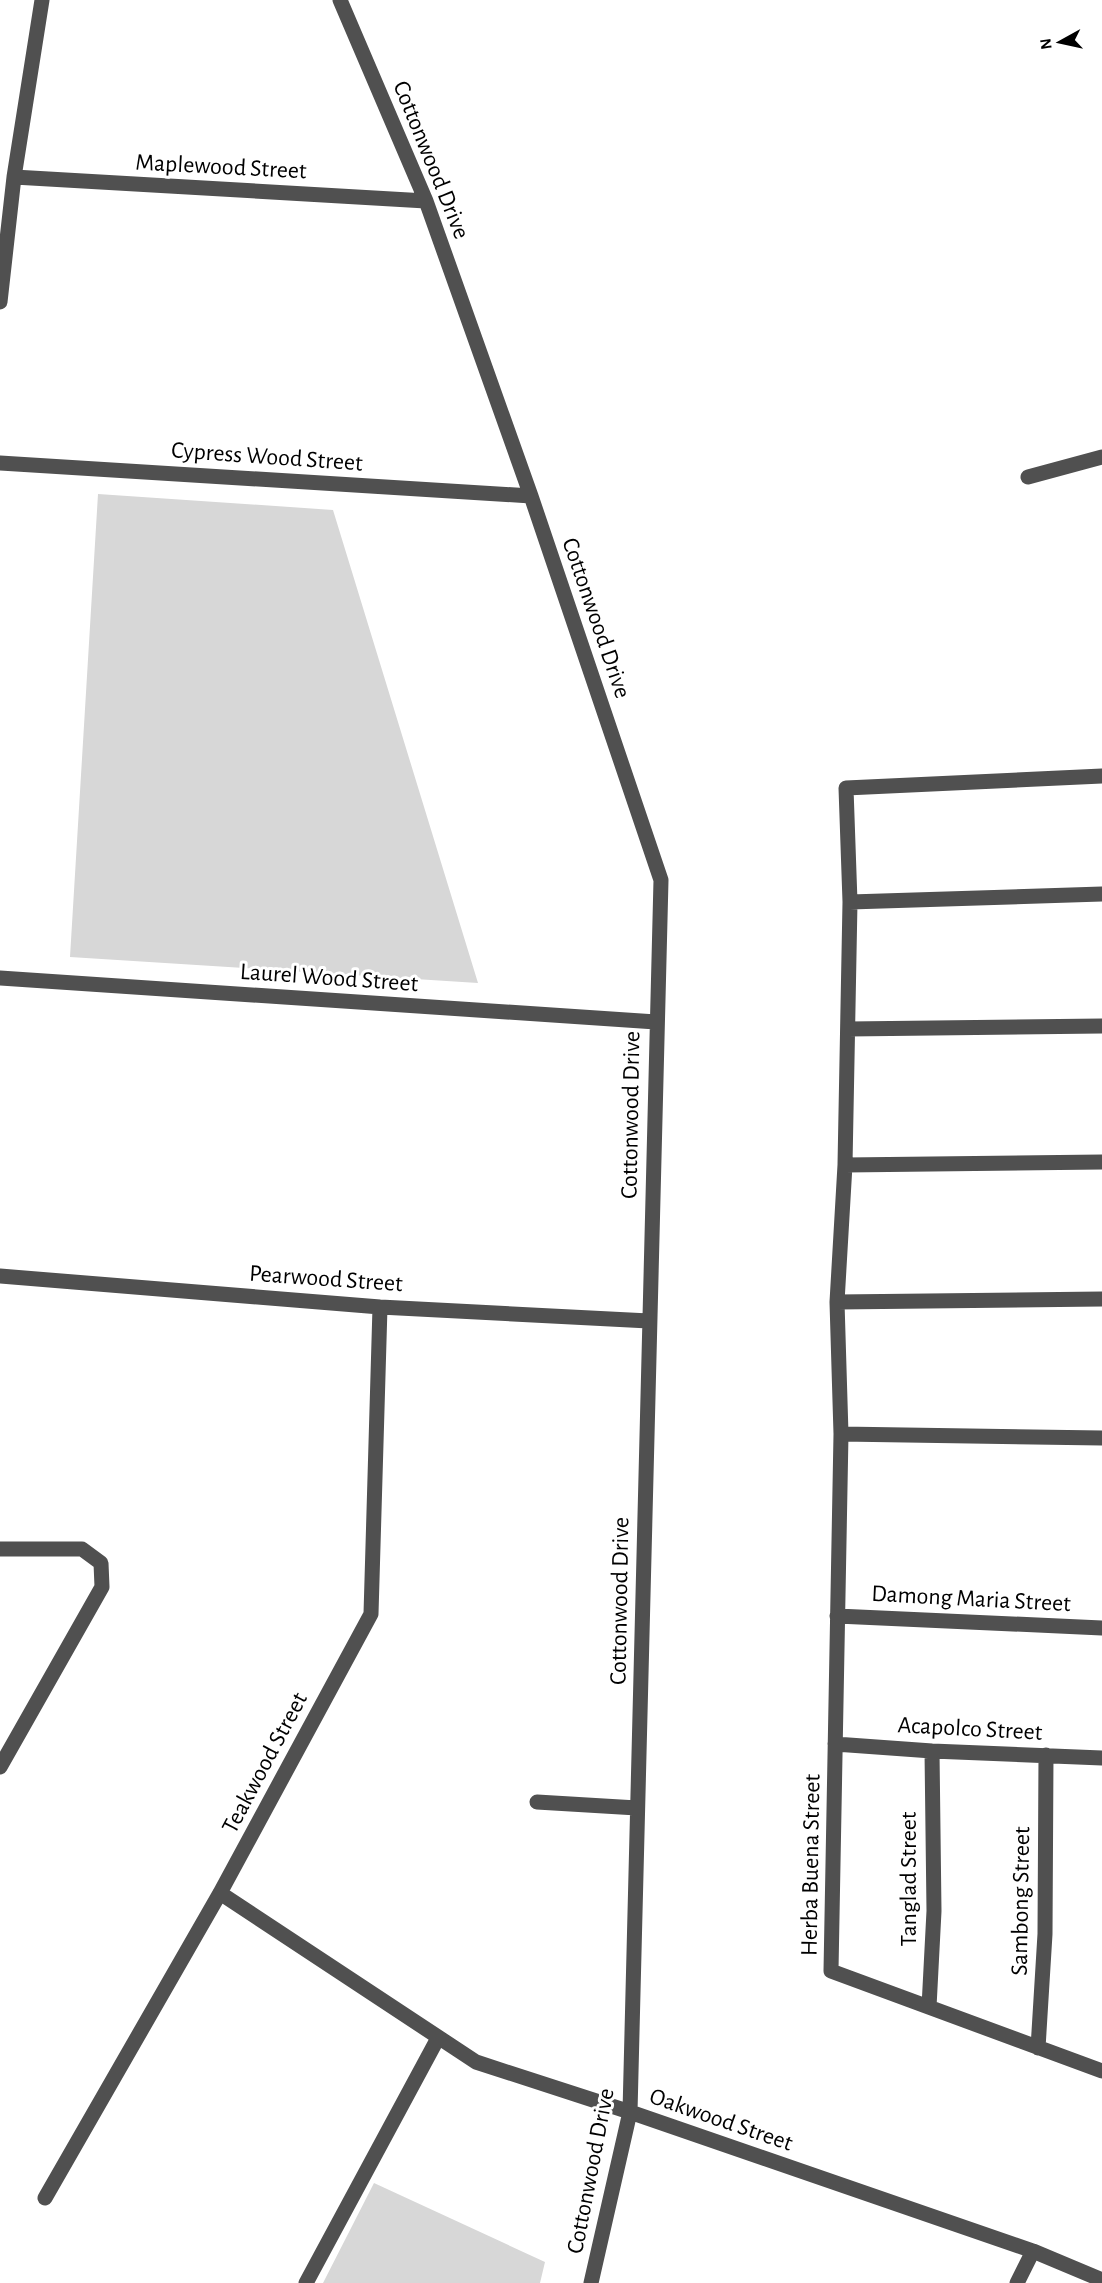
<svg xmlns="http://www.w3.org/2000/svg" width="1102" height="2283" font-family="'Alegreya Sans',sans-serif">
<style>
.green{fill:#d7d7d7}
.lines{fill:none;stroke-linecap:round;stroke-linejoin:round}
.minor{stroke:#505050;stroke-width:15}
.labels{text-anchor:middle;dominant-baseline:central;stroke-width:6;stroke-linejoin:round;paint-order:stroke}
.street-label{font-size:24px;fill:#000;stroke:#fff}
</style>
<rect width="100%" height="100%" fill="#fff"/>
<path class="green" d="M 98,494 L 333,510 L 478,983 L 70,957 Z
M 374,2183 L 545,2262 L 540,2283 L 323,2283 Z"/>
<g class="lines">
<path class="minor" d="M 340,0 L 426,201 L 531,496 L 661,880 L 630,2112 L 591,2283
M 14,177 L 426,201
M 0,302 L 14,177 L 42,0
M 0,463 L 531,496
M 1028,477 L 1102,457
M 1102,776 L 846,788 L 850,902 L 845,1165 L 837,1302 L 841,1434 L 831,1971 L 1102,2071
M 850,902 L 1102,894
M 0,978 L 656,1022
M 848,1029 L 1102,1026
M 845,1165 L 1102,1162
M 0,1276 L 380,1307 L 649,1321
M 837,1302 L 1102,1299
M 841,1434 L 1102,1438
M 0,1549 L 82,1549 L 101,1563 L 102,1587 L 0,1767
M 837,1616 L 1102,1628
M 835,1744 L 932,1751 L 1102,1758
M 537,1802 L 637,1808
M 220,1893 L 476,2062 L 630,2112 L 1033,2251 L 1102,2280
M 929,2007 L 934,1911 L 932,1751
M 1038,2048 L 1045,1934 L 1046,1755
M 45,2198 L 220,1893 L 371,1614 L 380,1307
M 306,2283 L 438,2038
M 1017,2283 L 1033,2251"/>
</g>
<g class="labels">
<g class="street-label">
<text transform="translate(431 160) rotate(68)">Cottonwood Drive</text>
<text transform="translate(221 167) rotate(3)">Maplewood Street</text>
<text transform="translate(267 457) rotate(4)">Cypress Wood Street</text>
<text transform="translate(596 618) rotate(71)">Cottonwood Drive</text>
<text transform="translate(329 978) rotate(4)">Laurel Wood Street</text>
<text transform="translate(631 1115) rotate(-89)">Cottonwood Drive</text>
<text transform="translate(326 1279) rotate(4)">Pearwood Street</text>
<text transform="translate(971 1599) rotate(3)">Damong Maria Street</text>
<text transform="translate(620 1601) rotate(-89)">Cottonwood Drive</text>
<text transform="translate(970 1729) rotate(3)">Acapolco Street</text>
<text transform="translate(265 1763) rotate(-62)">Teakwood Street</text>
<text transform="translate(811 1865) rotate(-89)">Herba Buena Street</text>
<text transform="translate(909 1879) rotate(-90)">Tanglad Street</text>
<text transform="translate(1021 1901) rotate(-89)">Sambong Street</text>
<text transform="translate(721 2120) rotate(19)">Oakwood Street</text>
<text transform="translate(591 2171) rotate(-79)">Cottonwood Drive</text>
</g>
</g>
<g transform="translate(1060 42) rotate(262)" stroke="#ffffff" stroke-width="4.5" paint-order="stroke">
<path d="M0-4.5L10 22L0 15L-10 22Z" fill="#000000"/>
<text y="-9" font-size="16" font-weight="bold" text-anchor="middle" fill="#000000">N</text>
</g>
</svg>
